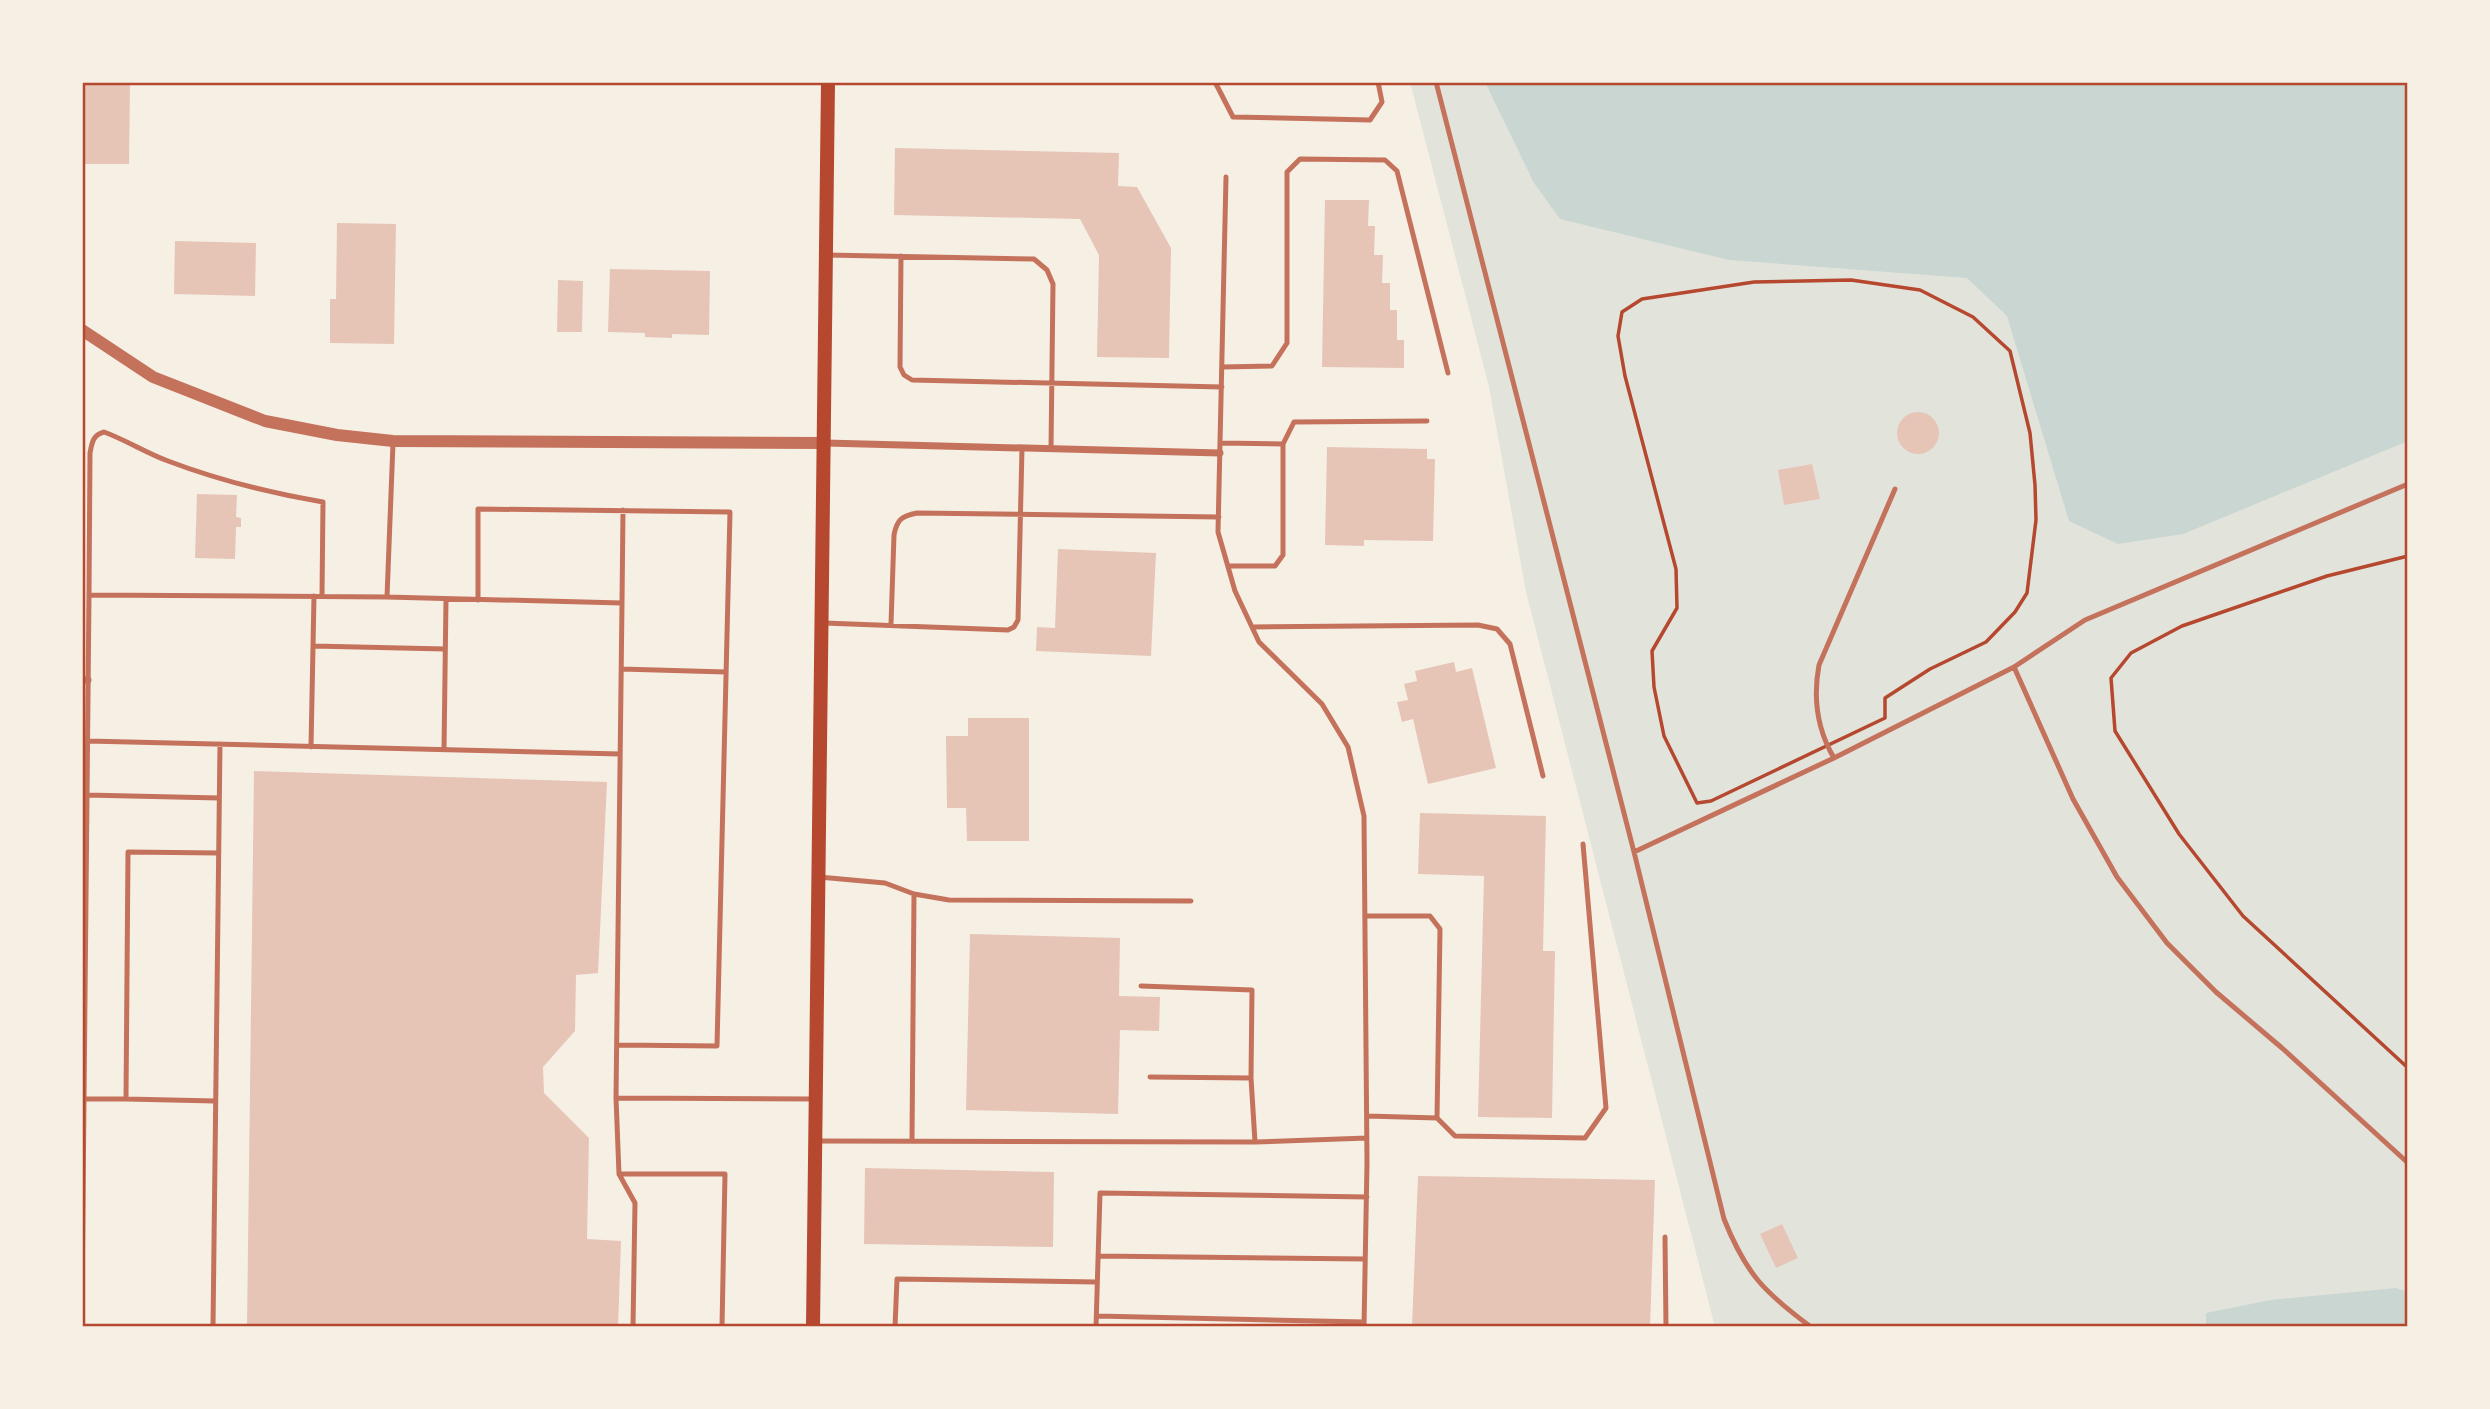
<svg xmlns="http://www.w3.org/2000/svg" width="2490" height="1409" font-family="Inter,sans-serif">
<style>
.green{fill:#e2e4dc}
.water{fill:#c9d6d2}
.building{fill:#e6c5b7}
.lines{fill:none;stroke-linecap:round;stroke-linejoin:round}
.path{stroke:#b5482f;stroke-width:3.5}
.service{stroke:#c5725c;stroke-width:5}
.minor{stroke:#c5725c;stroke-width:7}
.tertiary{stroke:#c5725c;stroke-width:12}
.secondary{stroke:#b5482f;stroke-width:14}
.neatline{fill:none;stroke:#b5482f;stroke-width:2.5}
</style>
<rect width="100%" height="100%" fill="#f6efe4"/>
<path class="green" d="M 1410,82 L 2408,82 L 2408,1327 L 1715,1327 L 1526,592 L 1489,387 Z"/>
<path class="water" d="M 1485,82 L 2408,82 L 2408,441 L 2183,534 L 2118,544 L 2069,521 L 2007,316 L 1967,278 L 1729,260 L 1560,219 L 1534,183 Z
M 2396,1288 L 2408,1292 L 2408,1327 L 2206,1327 L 2206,1313 L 2271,1300 Z"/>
<path class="building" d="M 82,82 L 130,82 L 129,164 L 82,164 Z
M 895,148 L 1119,153 L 1118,186 L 1137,187 L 1171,248 L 1169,358 L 1097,357 L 1099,255 L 1080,219 L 894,215 Z
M 1325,200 L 1369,200 L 1368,226 L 1375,226 L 1374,255 L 1383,255 L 1382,283 L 1390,283 L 1390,310 L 1397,310 L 1397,340 L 1404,340 L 1404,368 L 1322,367 Z
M 337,223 L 396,224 L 394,344 L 330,343 L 330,299 L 336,299 Z
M 175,241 L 256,243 L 255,296 L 174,294 Z
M 610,269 L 710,271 L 709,335 L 672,334 L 672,338 L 645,337 L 645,333 L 608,332 Z
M 558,280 L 583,281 L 582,332 L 557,332 Z
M1897 433a21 21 0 1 1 42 0a21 21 0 1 1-42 0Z
M 1327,447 L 1427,449 L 1427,459 L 1435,459 L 1433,541 L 1364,540 L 1364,546 L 1325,545 Z
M 1812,464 L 1820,499 L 1784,505 L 1778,470 Z
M 197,494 L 237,495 L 236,517 L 241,518 L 241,527 L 236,527 L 235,559 L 195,558 Z
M 1058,549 L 1156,553 L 1151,656 L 1036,651 L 1037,627 L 1055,628 Z
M 1454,662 L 1456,672 L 1472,668 L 1496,768 L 1428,784 L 1413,719 L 1402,722 L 1397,702 L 1408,700 L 1404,684 L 1417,681 L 1415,671 Z
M 968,718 L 1029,718 L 1029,841 L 967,841 L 966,808 L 947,808 L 946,736 L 968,736 Z
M 254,771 L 607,782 L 598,973 L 576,975 L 575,1031 L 543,1067 L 544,1093 L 589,1138 L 587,1239 L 621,1241 L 618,1327 L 247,1327 Z
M 1420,813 L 1546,816 L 1543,951 L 1555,951 L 1552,1118 L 1478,1117 L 1484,876 L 1418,874 Z
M 970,934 L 1120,938 L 1119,996 L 1160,997 L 1159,1031 L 1120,1030 L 1118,1114 L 966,1110 Z
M 865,1168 L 1054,1172 L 1053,1247 L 864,1244 Z
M 1418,1176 L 1655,1180 L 1650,1327 L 1412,1327 Z
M 1782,1224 L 1798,1258 L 1776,1268 L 1760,1234 Z"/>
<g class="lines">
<path class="path" d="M 1851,280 L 1920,290 L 1973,317 L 2010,351 L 2030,433 L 2035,485 L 2036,520 L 2027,593 L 2015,612 L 1986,642 L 1930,669 L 1885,698 L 1885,718 L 1711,801 L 1697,803 L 1664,736 L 1654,687 L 1652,651 L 1677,608 L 1676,569 L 1625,376 L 1618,336 L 1622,312 L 1642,299 L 1754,282 Z
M 2408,556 L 2327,576 L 2182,626 L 2131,653 L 2111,678 L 2115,731 L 2179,834 L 2243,916 L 2408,1068"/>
<path class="service" d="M 1215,82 L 1233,117 L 1370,120 L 1382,102 L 1378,82
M 1436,82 L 1634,852 L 1724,1219 C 1746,1274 1764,1292 1811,1327
M 1226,177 L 1218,532 L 1235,591 L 1259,642 L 1322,704 L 1348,747 L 1364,816 L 1367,1163 L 1364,1327
M 826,255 L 1034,259 L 1047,270 L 1053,284 L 1051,449
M 901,256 L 900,367 L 904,375 L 912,380 L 1222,387
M 1222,367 L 1272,366 L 1287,343 L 1287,172 L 1300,159 L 1385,160 L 1397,171 L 1448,373
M 1220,443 L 1283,444 L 1294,422 L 1427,421
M 1228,566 L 1275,566 L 1283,555 L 1283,444
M 89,595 L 90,453 C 92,442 93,435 104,432 C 126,440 146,453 168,461 C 218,480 270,493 323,502 L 322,596
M 387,597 L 393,443
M 478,600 L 478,509 L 730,512 L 717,1046 L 617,1045
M 622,603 L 623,510
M 824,623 L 1008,630 L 1014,627 L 1018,620 L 1022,448
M 891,624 L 894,535 C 897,519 902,516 917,513 L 1219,517
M 1252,627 L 1478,625 L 1497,629 L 1510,644 L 1543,776
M 313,646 L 445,649
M 2014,667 L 2073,799 L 2117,877 L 2167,943 L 2216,992 L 2282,1048 L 2408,1163
M 621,669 L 726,672
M 87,741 L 620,754
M 311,747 L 314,596
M 444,750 L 446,599
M 1834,758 C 1817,729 1813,697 1819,665 L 1895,489
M 86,795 L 219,798
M 1634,852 L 1834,758 L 2014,667 L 2085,620 L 2408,484
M 819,877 L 885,883 L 914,894 L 949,900 L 1191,901
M 1365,916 L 1430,916 L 1440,929 L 1437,1118
M 1141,986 L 1252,990 L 1251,1078
M 1150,1077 L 1251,1078 L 1255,1142
M 616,1098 L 815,1099
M 83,1099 L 126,1099 L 128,852 L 218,853
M 126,1099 L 215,1101
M 1367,1116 L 1437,1118 L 1455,1136 L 1585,1138 L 1606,1108 L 1583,844
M 912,1140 L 914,894
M 816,1141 L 1255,1142 L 1367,1138
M 619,1174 L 725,1174 L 722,1327
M 1665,1237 L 1666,1327
M 1098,1256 L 1365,1259
M 82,1302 L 89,595 L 387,597 L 622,603 L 616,1098 L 619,1174 L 635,1203 L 633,1327
M 1097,1316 L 1364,1322
M 213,1327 L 220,744
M 895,1327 L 897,1279 L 1097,1282
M 1096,1327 L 1100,1193 L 1367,1197"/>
<path class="minor" d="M 825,443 L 1220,453
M 82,680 L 88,680"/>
<path class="tertiary" d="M 82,330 L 153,377 L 265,421 L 337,435 L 393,441 L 825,443"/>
<path class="secondary" d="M 813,1327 L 828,82"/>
</g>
<rect width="2490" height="1409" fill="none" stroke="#f6efe4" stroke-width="168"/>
<rect x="84" y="84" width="2322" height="1241" class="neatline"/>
</svg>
